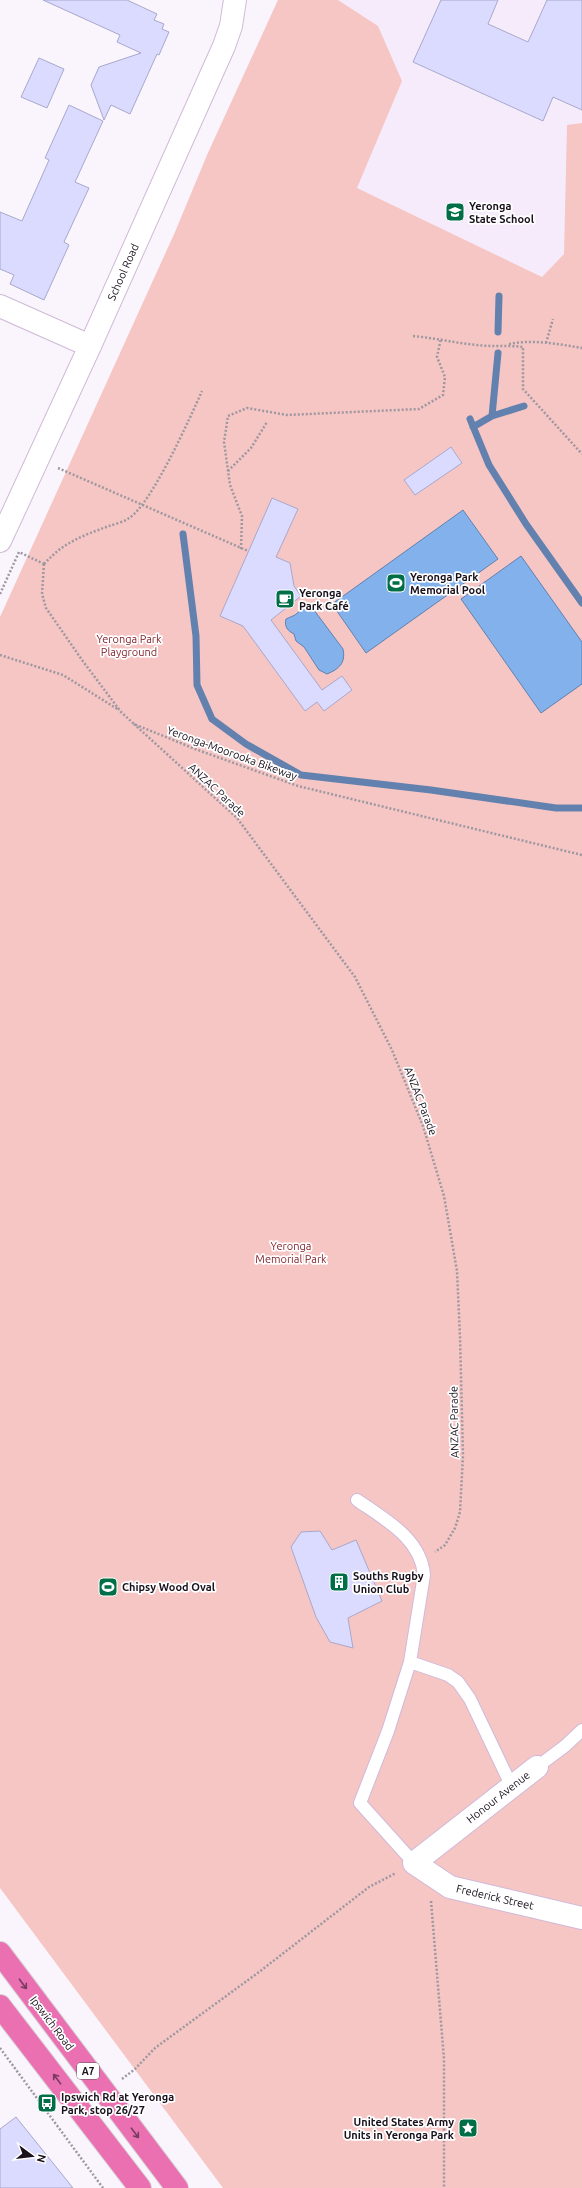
<svg xmlns="http://www.w3.org/2000/svg" width="582" height="2188" font-family="Ubuntu,sans-serif">
<style>
.built{fill:#f6ebfa}
.green{fill:#f6c6c5}
.water{fill:#82b1ec;stroke:#6281ae}
.lines{fill:none;stroke-linecap:round;stroke-linejoin:round}
.stream{stroke:#6281ae;stroke-width:7}
.building{fill:#dbdaff;stroke:#a8a8cb}
.lane-casing{stroke:#d0b9d8;stroke-width:14}
.street-casing{stroke:#d0b9d8;stroke-width:24}
.secondary-casing{stroke:#d0b9d8;stroke-width:24}
.highway-casing{stroke:#d6d4d6;stroke-width:24}
.path{stroke:#9d979f;stroke-width:2.5;stroke-dasharray:2 2;stroke-linecap:butt}
.lane{stroke:#fff;stroke-width:12}
.street{stroke:#fff;stroke-width:22}
.secondary{stroke:#fff;stroke-width:22}
.highway{stroke:#ea70b2;stroke-width:22}
.oneway{stroke:#773c60}
.labels{text-anchor:middle;dominant-baseline:central;stroke-width:3.5;stroke-linejoin:round;paint-order:stroke}
.shield{fill:#fff;stroke:#5e5860;stroke-width:1}
.shield-label{font-size:10px;font-weight:bold;fill:#19111c}
.poi-label{font-size:11px;font-weight:bold;fill:#19111c;stroke:#fff;text-anchor:start}
.street-label{font-size:11px;fill:#19111c;stroke:#fff}
.park-label{font-size:11px;fill:#82222b;stroke:#fff}
</style>
<rect width="100%" height="100%" fill="#faf5fc"/>
<path class="built" d="M 278,0 L 582,0 L 582,332 L 207,155 Z"/>
<path class="green" d="M 278,0 L 338,0 L 378,26 L 402,81 L 357,188 L 542,277 L 564,254 L 567,125 L 582,123 L 582,2188 L 223,2188 L 0,1888 L 0,617 L 175,232 L 207,155 Z"/>
<path class="water" d="M 463,510 L 498,559 L 366,653 L 332,604 Z
M 521,556 L 582,642 L 582,684 L 541,713 L 461,599 Z
M 307,605 L 311,606 L 343,649 C 346,663 339,669 327,674 L 319,670 L 304,647 L 296,641 L 294,634 C 288,631 284,627 286,619 L 295,615 Z"/>
<g class="lines">
<path class="stream" d="M 498,332 L 499,296
M 492,416 L 498,353
M 470,419 L 489,465 L 526,524 L 582,603
M 473,427 L 492,416 L 524,406
M 183,534 L 196,636 L 197,685 L 212,719 L 246,744 L 301,775 L 431,790 L 556,808 L 582,808"/>
</g>
<path class="building" d="M 43,0 L 127,0 L 157,14 L 154,20 L 164,24 L 162,29 L 169,32 L 159,55 L 157,54 L 130,114 L 111,105 L 104,120 L 91,85 L 99,67 L 141,53 L 117,42 L 120,35 Z
M 441,0 L 498,0 L 488,24 L 528,42 L 547,0 L 582,0 L 582,110 L 553,97 L 543,121 L 413,62 Z
M 39,58 L 64,69 L 47,108 L 21,97 Z
M 69,105 L 103,121 L 75,182 L 89,188 L 64,242 L 69,245 L 44,300 L 10,284 L 14,275 L 0,269 L 0,212 L 22,221 L 49,160 L 45,158 Z
M 451,447 L 462,463 L 415,495 L 404,480 Z
M 272,498 L 298,509 L 276,557 L 290,563 L 294,586 L 301,596 L 271,620 L 322,690 L 342,676 L 352,690 L 324,711 L 317,702 L 305,711 L 243,626 L 220,616 Z
M 320,1531 L 332,1550 L 356,1540 L 382,1601 L 348,1618 L 353,1648 L 330,1642 L 316,1617 L 291,1547 L 301,1532 Z
M 16,2117 L 73,2188 L 0,2188 L 0,2129 Z"/>
<g class="lines">
<defs>
<path id="lane" d="M 357,1500 C 384,1519 421,1538 424,1575 L 410,1662 L 388,1731 L 360,1803 L 414,1863
M 410,1662 L 448,1675 L 458,1682 L 470,1699 L 512,1787
M 537,1767 L 565,1746 L 582,1730"/>
<path id="street" d="M 0,306 L 90,346
M 537,1767 L 414,1863 L 450,1887 L 582,1918"/>
<path id="secondary" d="M 0,541 L 90,346 L 224,46 L 231,26 L 235,0"/>
<path id="highway" d="M 0,1953 L 177,2188
M 0,2006 L 140,2188"/>
</defs>
<use href="#lane" class="lane-casing"/>
<use href="#street" class="street-casing"/>
<use href="#secondary" class="secondary-casing"/>
<use href="#highway" class="highway-casing"/>
<path class="path" d="M 413,336 C 435,338 455,343 477,345 C 492,347 508,345 523,347 L 523,389 L 582,454
M 546,343 L 553,319
M 509,344 C 533,339 558,344 582,348
M 58,468 L 248,551
M 228,471 L 251,448 L 267,422
M 241,549 L 242,516 L 230,485 L 224,442 L 228,416 L 247,408 L 287,415 L 419,409 L 443,395 L 445,377 L 437,357 L 441,338
M 44,564 L 42,594 L 46,608 L 82,660 L 121,712 L 134,724 L 195,749 L 298,786 L 582,855
M 44,564 C 64,542 82,536 109,526 C 115,524 124,522 129,518 C 151,505 190,418 202,391
M 0,594 L 19,552 L 44,564
M 0,655 L 63,675 L 119,710
M 134,724 L 237,818 L 355,977 L 392,1050 L 423,1126 L 444,1196 L 457,1271 L 460,1337 L 463,1455 L 460,1512 L 455,1528 L 445,1545 L 435,1552
M 431,1901 L 444,2059 L 444,2188
M 0,2048 L 103,2188
M 122,2079 L 135,2069 L 155,2048 L 259,1972 L 369,1887 L 396,1873"/>
<use href="#lane" class="lane"/>
<use href="#street" class="street"/>
<use href="#secondary" class="secondary"/>
<use href="#highway" class="highway"/>
</g>
<defs><path id="oneway-shaft" d="M-6 0H5M1.5-3L5.5 0L1.5 3" fill="none" stroke-width="1.6" stroke-linecap="round" stroke-linejoin="round"/></defs>
<g class="oneway">
<use href="#oneway-shaft" transform="translate(23 1984) rotate(53)"/>
<use href="#oneway-shaft" transform="translate(57 2079) rotate(-127)"/>
<use href="#oneway-shaft" transform="translate(135 2133) rotate(53)"/>
</g>
<defs>
<symbol id="school-square" viewBox="-11 -11 22 22"><rect x="-9" y="-9" width="18" height="18" rx="4" fill="#006e46" stroke="#fff"/><path d="M0-5L7-2L0 1L-7-2ZM-4 1L0 2.5L4 1V4Q0 6-4 4Z" fill="#fff"/></symbol>
<symbol id="stadium-square" viewBox="-11 -11 22 22"><rect x="-9" y="-9" width="18" height="18" rx="4" fill="#006e46" stroke="#fff"/><path d="M0-5a6.5 5 0 1 0 0 10a6.5 5 0 1 0 0-10ZM-3.5-1.8h7v3.6h-7Z" fill="#fff"/></symbol>
<symbol id="cafe-square" viewBox="-11 -11 22 22"><rect x="-9" y="-9" width="18" height="18" rx="4" fill="#006e46" stroke="#fff"/><path d="M-5.5-4.5H6V0H3Q3 3.5 0 3.5H-2.5Q-5.5 3.5-5.5 0ZM3-3.2v2h1.7v-2ZM-6 4.5H4V6H-6Z" fill="#fff"/></symbol>
<symbol id="building-square" viewBox="-11 -11 22 22"><rect x="-9" y="-9" width="18" height="18" rx="4" fill="#006e46" stroke="#fff"/><path d="M-4-6H4V6H1V3H-1V6H-4ZM-2.5-4.3h1.7v1.8h-1.7ZM.8-4.3h1.7v1.8H.8ZM-2.5-1h1.7V.8h-1.7ZM.8-1h1.7V.8H.8Z" fill="#fff"/></symbol>
<symbol id="bus-square" viewBox="-11 -11 22 22"><rect x="-9" y="-9" width="18" height="18" rx="4" fill="#006e46" stroke="#fff"/><path d="M-5-6H5V4H4V6H2V4H-2V6H-4V4H-5ZM-3.5-4V0h7V-4ZM-3.5 1.2v1.5H-2V1.2ZM2 1.2v1.5H3.5V1.2Z" fill="#fff"/></symbol>
<symbol id="sight-square" viewBox="-11 -11 22 22"><rect x="-9" y="-9" width="18" height="18" rx="4" fill="#006e46" stroke="#fff"/><path d="M0-6L1.8-2.2L6-1.7L2.9 1.2L3.7 5.4L0 3.3L-3.7 5.4L-2.9 1.2L-6-1.7L-1.8-2.2Z" fill="#fff"/></symbol>
</defs>
<g fill-rule="evenodd">
<use href="#school-square" x="444" y="201" width="22" height="22"/>
<use href="#stadium-square" x="385" y="572" width="22" height="22"/>
<use href="#cafe-square" x="274" y="588" width="22" height="22"/>
<use href="#building-square" x="328" y="1571" width="22" height="22"/>
<use href="#stadium-square" x="97" y="1576" width="22" height="22"/>
<use href="#bus-square" x="36" y="2092" width="22" height="22"/>
<use href="#sight-square" x="457" y="2117" width="22" height="22"/>
</g>
<g class="labels">
<rect class="shield" x="77" y="2063" width="22" height="16" rx="3"/>
<g class="shield-label">
<text x="88" y="2071">A7</text>
</g>
<g class="poi-label">
<text x="469" y="206">Yeronga<tspan x="469" dy="13">State School</tspan></text>
<text x="410" y="577">Yeronga Park<tspan x="410" dy="13">Memorial Pool</tspan></text>
<text x="299" y="593">Yeronga<tspan x="299" dy="13">Park Café</tspan></text>
<text x="353" y="1576">Souths Rugby<tspan x="353" dy="13">Union Club</tspan></text>
<text x="122" y="1587">Chipsy Wood Oval</text>
<text x="61" y="2097">Ipswich Rd at Yeronga<tspan x="61" dy="13">Park, stop 26/27</tspan></text>
<text x="454" y="2122" text-anchor="end">United States Army<tspan x="454" dy="13">Units in Yeronga Park</tspan></text>
</g>
<g class="street-label">
<text transform="translate(123 272) rotate(-66)">School Road</text>
<text transform="translate(232 753) rotate(20)">Yeronga-Moorooka Bikeway</text>
<text transform="translate(217 790) rotate(43)">ANZAC Parade</text>
<text transform="translate(421 1101) rotate(69)">ANZAC Parade</text>
<text transform="translate(454 1422) rotate(-91)">ANZAC Parade</text>
<text transform="translate(498 1797) rotate(-38)">Honour Avenue</text>
<text transform="translate(495 1897) rotate(13)">Frederick Street</text>
<text transform="translate(52 2023) rotate(53)">Ipswich Road</text>
</g>
<g class="park-label">
<text x="129" y="639">Yeronga Park<tspan x="129" dy="13">Playground</tspan></text>
<text x="291" y="1246">Yeronga<tspan x="291" dy="13">Memorial Park</tspan></text>
</g>
</g>
<g transform="translate(32 2156) rotate(105)" stroke="#ffffff" stroke-width="3" paint-order="stroke">
<path d="M0-3L7 15L0 10L-7 15Z" fill="#19111c"/>
<text y="-6" font-size="11" font-weight="bold" text-anchor="middle" fill="#19111c">N</text>
</g>
</svg>
